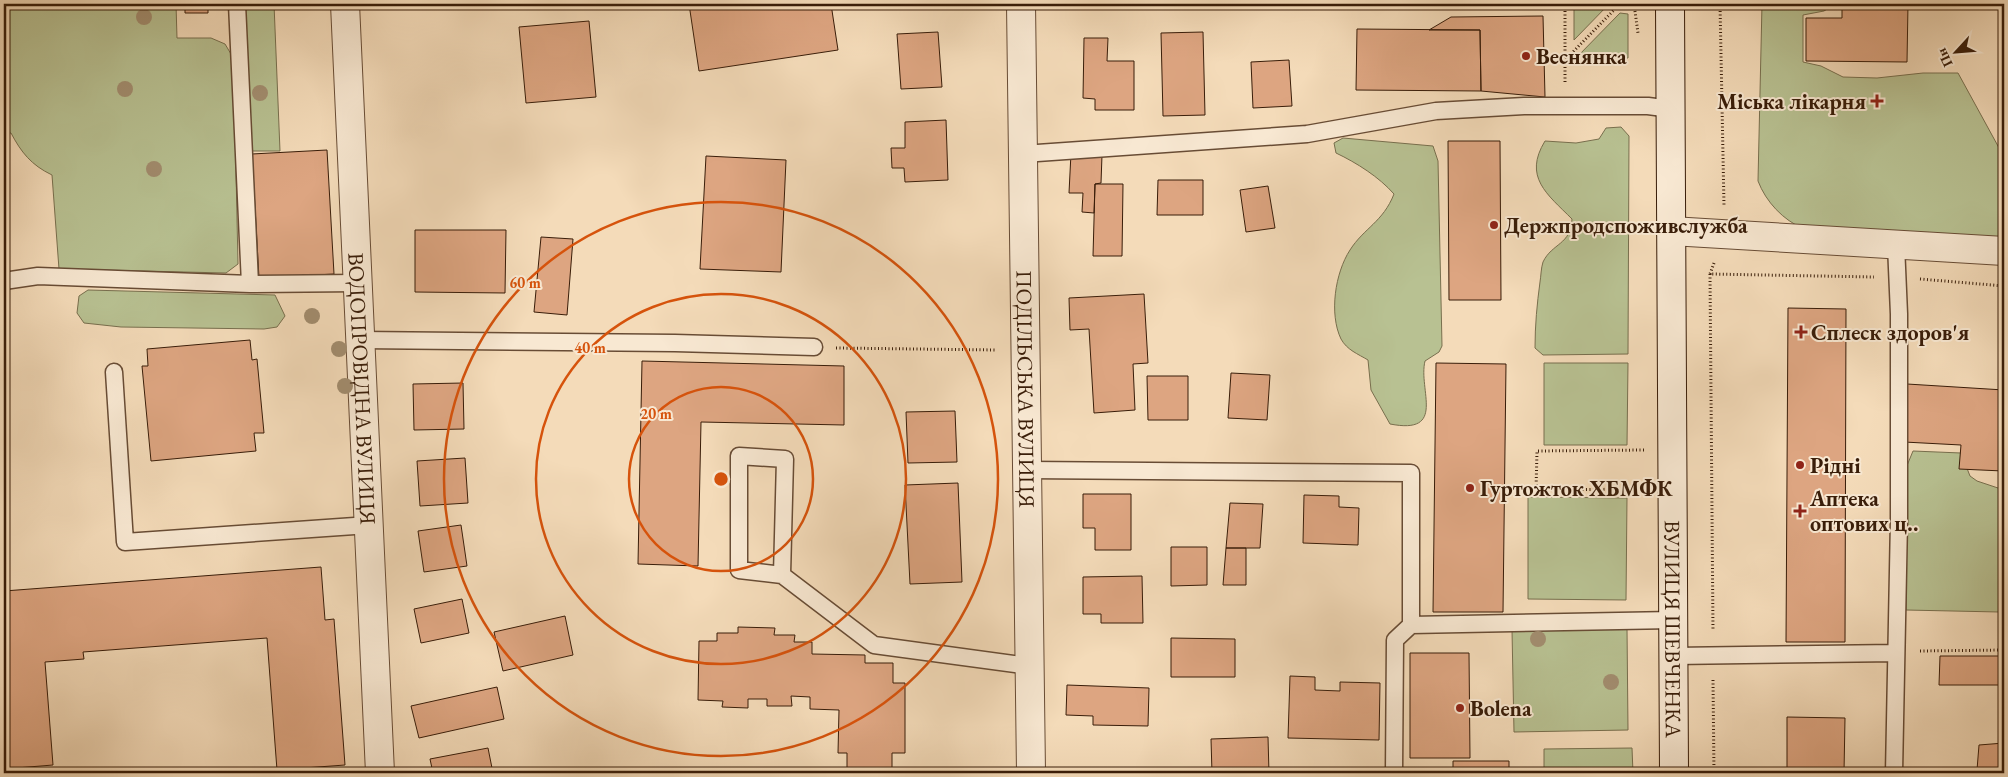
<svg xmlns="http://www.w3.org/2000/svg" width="2008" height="777" font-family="'EB Garamond',serif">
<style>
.green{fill:#b8c192;stroke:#786f4e}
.building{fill:#dda581;stroke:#391d09}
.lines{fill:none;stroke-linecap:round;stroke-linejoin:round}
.lane-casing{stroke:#684c35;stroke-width:19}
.street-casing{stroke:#684c35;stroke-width:30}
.secondary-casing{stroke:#391d09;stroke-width:30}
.path{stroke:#391d09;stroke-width:3;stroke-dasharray:1 2.5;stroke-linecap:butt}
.lane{stroke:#f8e8d2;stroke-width:16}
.street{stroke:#f8e8d2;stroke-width:28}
.secondary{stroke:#f8e8d2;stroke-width:28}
.tree{fill:#a28d6f}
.ring{fill:none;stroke:#d6530c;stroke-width:2.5}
.poi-dot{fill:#8f2418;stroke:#f8e8d2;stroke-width:2}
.labels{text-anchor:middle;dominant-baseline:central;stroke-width:4;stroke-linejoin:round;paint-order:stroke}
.poi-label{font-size:22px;font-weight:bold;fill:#391d09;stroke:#f8e8d2;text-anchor:start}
.street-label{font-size:22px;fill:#391d09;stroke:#f8e8d2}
.centre{fill:#d6530c;stroke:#f8e8d2;stroke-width:2.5}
.ring-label{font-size:15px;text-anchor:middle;font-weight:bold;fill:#d6530c;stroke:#f8e8d2;stroke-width:4;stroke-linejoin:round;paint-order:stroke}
</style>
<rect width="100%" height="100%" fill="#f4dbb9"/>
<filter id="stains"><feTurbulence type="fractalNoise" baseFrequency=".004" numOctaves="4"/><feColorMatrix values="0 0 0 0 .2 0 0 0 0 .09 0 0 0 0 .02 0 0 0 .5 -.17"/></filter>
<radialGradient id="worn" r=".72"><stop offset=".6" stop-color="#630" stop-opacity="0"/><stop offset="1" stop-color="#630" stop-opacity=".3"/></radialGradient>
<path class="green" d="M 4,4 L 176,4 L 177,38 L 211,38 L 225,44 L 231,54 L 234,80 L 238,264 L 226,273 L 59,269 L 52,175 C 31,165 21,152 11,133 L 4,133 Z
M 242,4 L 274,4 L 280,151 L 250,151 Z
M 1574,4 L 1609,4 L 1574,40 Z
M 1762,4 L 1835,4 L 1824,11 L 1803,15 L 1803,62 L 1821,66 L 1843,77 L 1877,78 L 1923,73 L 1958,73 L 2004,157 L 2004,238 L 1804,229 C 1783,220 1766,202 1758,181 Z
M 1620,13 L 1628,14 L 1628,58 L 1577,57 Z
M 1621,127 L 1629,136 L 1628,354 L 1543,355 L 1535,348 C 1535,325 1537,304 1540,282 C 1541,276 1541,268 1543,262 C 1552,243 1571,245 1572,219 C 1547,194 1523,177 1545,141 L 1576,143 L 1599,139 L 1606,128 Z
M 1343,138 L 1433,146 L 1438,161 L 1442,346 L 1439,352 L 1425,361 C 1418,390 1447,435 1390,424 L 1371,390 L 1368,360 C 1358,354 1347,350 1341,339 C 1329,314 1335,273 1350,250 C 1364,228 1383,222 1394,194 C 1379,177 1357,163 1336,153 L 1334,143 Z
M 88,290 L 275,295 L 285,316 L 277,327 L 264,329 L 121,327 L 84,323 L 77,313 L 79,296 Z
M 1544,363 L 1628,363 L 1627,445 L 1544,445 Z
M 1913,451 L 1961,453 L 1970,476 L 1977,481 L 2004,490 L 2004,608 L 1999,612 L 1906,610 L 1906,468 Z
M 1528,497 L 1627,498 L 1626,600 L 1528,599 Z
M 1627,628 L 1628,730 L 1514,732 L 1512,630 Z
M 1632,748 L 1633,773 L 1544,773 L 1544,749 Z"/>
<path class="building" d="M 185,4 L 208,4 L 208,13 L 185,13 Z
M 689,4 L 831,4 L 838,50 L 699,71 Z
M 1842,4 L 1908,4 L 1907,62 L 1806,61 L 1806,18 L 1842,18 Z
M 1543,16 L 1545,97 L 1481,91 L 1480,30 L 1429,30 L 1451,17 Z
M 589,21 L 596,97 L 526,103 L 519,27 Z
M 1357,29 L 1480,30 L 1481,91 L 1356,90 Z
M 938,32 L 942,87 L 901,89 L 897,34 Z
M 1203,32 L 1205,115 L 1163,116 L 1161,33 Z
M 1084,38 L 1108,38 L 1107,61 L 1134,61 L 1134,110 L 1095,110 L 1095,99 L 1083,98 Z
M 1289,60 L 1292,106 L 1253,108 L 1251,62 Z
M 946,120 L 948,180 L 905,182 L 904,168 L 892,168 L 891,148 L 905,148 L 905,122 Z
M 1448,141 L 1500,141 L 1501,300 L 1449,300 Z
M 327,150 L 334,274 L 259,278 L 252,154 Z
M 1071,153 L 1102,155 L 1101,183 L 1095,184 L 1094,213 L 1082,212 L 1083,193 L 1069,193 Z
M 706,156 L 786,160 L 781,272 L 700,269 Z
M 4,166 L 9,166 L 8,195 L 4,195 Z
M 1158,180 L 1203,180 L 1203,215 L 1157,215 Z
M 1095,184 L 1123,184 L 1122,256 L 1093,256 Z
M 1268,186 L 1275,228 L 1246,232 L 1240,190 Z
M 415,230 L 506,230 L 505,293 L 415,292 Z
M 541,237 L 573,239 L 567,315 L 534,312 Z
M 1144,294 L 1148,363 L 1133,364 L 1135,410 L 1094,413 L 1089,329 L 1070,330 L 1069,298 Z
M 1788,308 L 1846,309 L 1845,642 L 1786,642 Z
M 250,340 L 252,360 L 257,359 L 264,433 L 254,433 L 256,451 L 151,461 L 142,366 L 148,366 L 147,349 Z
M 642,361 L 844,366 L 844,425 L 701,422 L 698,566 L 638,564 Z
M 1436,363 L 1506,364 L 1503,612 L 1433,612 Z
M 1231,373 L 1270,375 L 1267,420 L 1228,418 Z
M 1147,376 L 1188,376 L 1188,420 L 1148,420 Z
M 463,383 L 464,429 L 414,430 L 413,384 Z
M 1907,384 L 2004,390 L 2003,471 L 1959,469 L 1961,445 L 1904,442 Z
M 955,411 L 957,462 L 908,463 L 906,412 Z
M 465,458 L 468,503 L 420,506 L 417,461 Z
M 958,483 L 962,582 L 910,584 L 905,485 Z
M 1083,494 L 1131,494 L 1131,550 L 1095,550 L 1095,528 L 1083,528 Z
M 1304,495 L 1339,496 L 1339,507 L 1359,508 L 1358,545 L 1303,543 Z
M 1230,503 L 1263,504 L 1260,548 L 1226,548 Z
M 461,525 L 467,566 L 424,572 L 418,531 Z
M 1171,547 L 1207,547 L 1207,585 L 1171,586 Z
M 1226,548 L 1246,548 L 1246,585 L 1223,585 Z
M 321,567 L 325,620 L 334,619 L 345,765 L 277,770 L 267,638 L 83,652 L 84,659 L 45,662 L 53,765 L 4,769 L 4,591 Z
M 1142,576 L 1143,623 L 1101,623 L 1101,614 L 1083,614 L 1083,577 Z
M 462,599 L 469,633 L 421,643 L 414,609 Z
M 565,616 L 573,655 L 503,671 L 494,632 Z
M 738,627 L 775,628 L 774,635 L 795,635 L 794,642 L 812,642 L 812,654 L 865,655 L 865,663 L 893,663 L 893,683 L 905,683 L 905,753 L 892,753 L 892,771 L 847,770 L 847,753 L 838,753 L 839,710 L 810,709 L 810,697 L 791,696 L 792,706 L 767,706 L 767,699 L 748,699 L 748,708 L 722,707 L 723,701 L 698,700 L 699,641 L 717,641 L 717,633 L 738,633 Z
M 1171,638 L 1235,639 L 1235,677 L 1171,677 Z
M 1410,653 L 1469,653 L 1470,758 L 1410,758 Z
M 1940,656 L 2004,656 L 2004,685 L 1939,685 Z
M 1290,676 L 1315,677 L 1315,690 L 1340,691 L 1340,682 L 1380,683 L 1379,740 L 1288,738 Z
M 1067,685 L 1149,688 L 1148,726 L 1093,725 L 1093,716 L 1066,715 Z
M 497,687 L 504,719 L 419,738 L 411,706 Z
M 1787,717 L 1845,718 L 1844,773 L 1787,773 Z
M 1268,737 L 1269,773 L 1212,773 L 1211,739 Z
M 2004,743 L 2004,773 L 1994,773 L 1994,770 L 1977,770 L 1979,745 Z
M 488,748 L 493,773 L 433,773 L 430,759 Z
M 1453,761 L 1509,761 L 1509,773 L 1453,773 Z
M 1904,770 L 1933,772 L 1933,773 L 1904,773 Z
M 1178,772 L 1178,773 L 1124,773 Z"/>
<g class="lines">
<defs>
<path id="lane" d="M 237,4 L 250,284 L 358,283
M 1023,154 L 1307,134 L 1436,111 L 1524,106 L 1648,106 L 1671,109
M 4,281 L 38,276 L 250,284
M 360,340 L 675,343 L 814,347
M 114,372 L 125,542 L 369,525
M 1027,470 L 1411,473 L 1411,625 L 1673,620
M 782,575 L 785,459 L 739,456 L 739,570 L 782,575 L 874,645 L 1029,666
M 1674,656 L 1896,653
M 1394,773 L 1395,640 L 1411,625
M 1894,773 L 1899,520 L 1899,314 L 1896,245"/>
<g id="street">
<path id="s1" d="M 345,4 L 380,773"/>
<path id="s2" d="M 1021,4 L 1031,773"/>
<path d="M 1671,231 L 2004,251"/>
</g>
<g id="secondary">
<path id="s3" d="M 1670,4 L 1674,773"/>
</g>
</defs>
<use href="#lane" class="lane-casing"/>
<use href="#street" class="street-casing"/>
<use href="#secondary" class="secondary-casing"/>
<path class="path" d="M 1565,4 L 1565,83
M 1634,4 L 1638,33
M 1720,4 L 1724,206
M 1566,59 L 1620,4
M 1714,263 L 1710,274 L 1874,277
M 1710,274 L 1713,631
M 1920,279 L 2004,286
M 836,348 L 997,350
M 1644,450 L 1537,451 L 1536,490 L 1644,489
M 1920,651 L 2004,650
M 1713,680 L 1714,773"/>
<use href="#lane" class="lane"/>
<use href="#street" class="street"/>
<use href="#secondary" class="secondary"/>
</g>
<g class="tree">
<circle cx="144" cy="17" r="8"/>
<circle cx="125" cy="89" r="8"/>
<circle cx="260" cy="93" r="8"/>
<circle cx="154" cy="169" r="8"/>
<circle cx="312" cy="316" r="8"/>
<circle cx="339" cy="349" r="8"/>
<circle cx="345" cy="386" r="8"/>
<circle cx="1538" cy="639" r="8"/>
<circle cx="1611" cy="682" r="8"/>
</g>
<g class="ring">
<circle cx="721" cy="479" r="92"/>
<circle cx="721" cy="479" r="185"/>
<circle cx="721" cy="479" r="277"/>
</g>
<g class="poi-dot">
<circle cx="1526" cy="56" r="5"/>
<path d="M1874.5 93.5h5v5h5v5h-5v5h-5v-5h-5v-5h5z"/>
<circle cx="1494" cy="225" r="5"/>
<path d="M1798.5 324.5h5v5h5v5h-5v5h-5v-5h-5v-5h5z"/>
<circle cx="1800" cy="465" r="5"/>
<circle cx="1470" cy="488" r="5"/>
<path d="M1797.5 503.5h5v5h5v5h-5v5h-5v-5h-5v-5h5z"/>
<circle cx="1460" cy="708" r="5"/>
</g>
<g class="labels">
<g class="poi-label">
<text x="1536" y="56">Веснянка</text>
<text x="1866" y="101" text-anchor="end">Міська лікарня</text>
<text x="1504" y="225">Держпродспоживслужба</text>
<text x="1811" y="332">Сплеск здоров'я</text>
<text x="1810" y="465">Рідні</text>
<text x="1480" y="488">Гуртожток ХБМФК</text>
<text x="1810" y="498">Аптека<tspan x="1810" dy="25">оптових ц‥</tspan></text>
<text x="1470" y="708">Bolena</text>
</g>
<g class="street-label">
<text stroke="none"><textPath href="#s1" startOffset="385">ВОДОПРОВІДНА ВУЛИЦЯ</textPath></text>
<text stroke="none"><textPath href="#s2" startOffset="385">ПОДІЛЬСЬКА ВУЛИЦЯ</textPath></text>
<text stroke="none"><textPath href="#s3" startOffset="625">ВУЛИЦЯ ШЕВЧЕНКА</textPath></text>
</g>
</g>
<circle cx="721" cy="479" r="8" class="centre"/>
<g class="ring-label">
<text x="525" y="288">60 m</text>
<text x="590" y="353">40 m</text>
<text x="656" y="419">20 m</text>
</g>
<rect width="2008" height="777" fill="none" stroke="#f4dbb9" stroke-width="20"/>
<rect x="5" y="5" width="1998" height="767" fill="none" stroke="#391d09" stroke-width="2.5"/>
<rect x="10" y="10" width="1988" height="757" fill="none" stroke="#391d09"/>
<g transform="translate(1956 52) rotate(244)" stroke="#f8e8d2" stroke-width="4" paint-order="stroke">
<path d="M0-4L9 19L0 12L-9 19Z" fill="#391d09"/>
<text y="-8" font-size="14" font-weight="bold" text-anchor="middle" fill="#391d09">Пн</text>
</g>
<rect width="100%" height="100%" filter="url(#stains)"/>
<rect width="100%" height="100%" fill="url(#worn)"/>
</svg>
